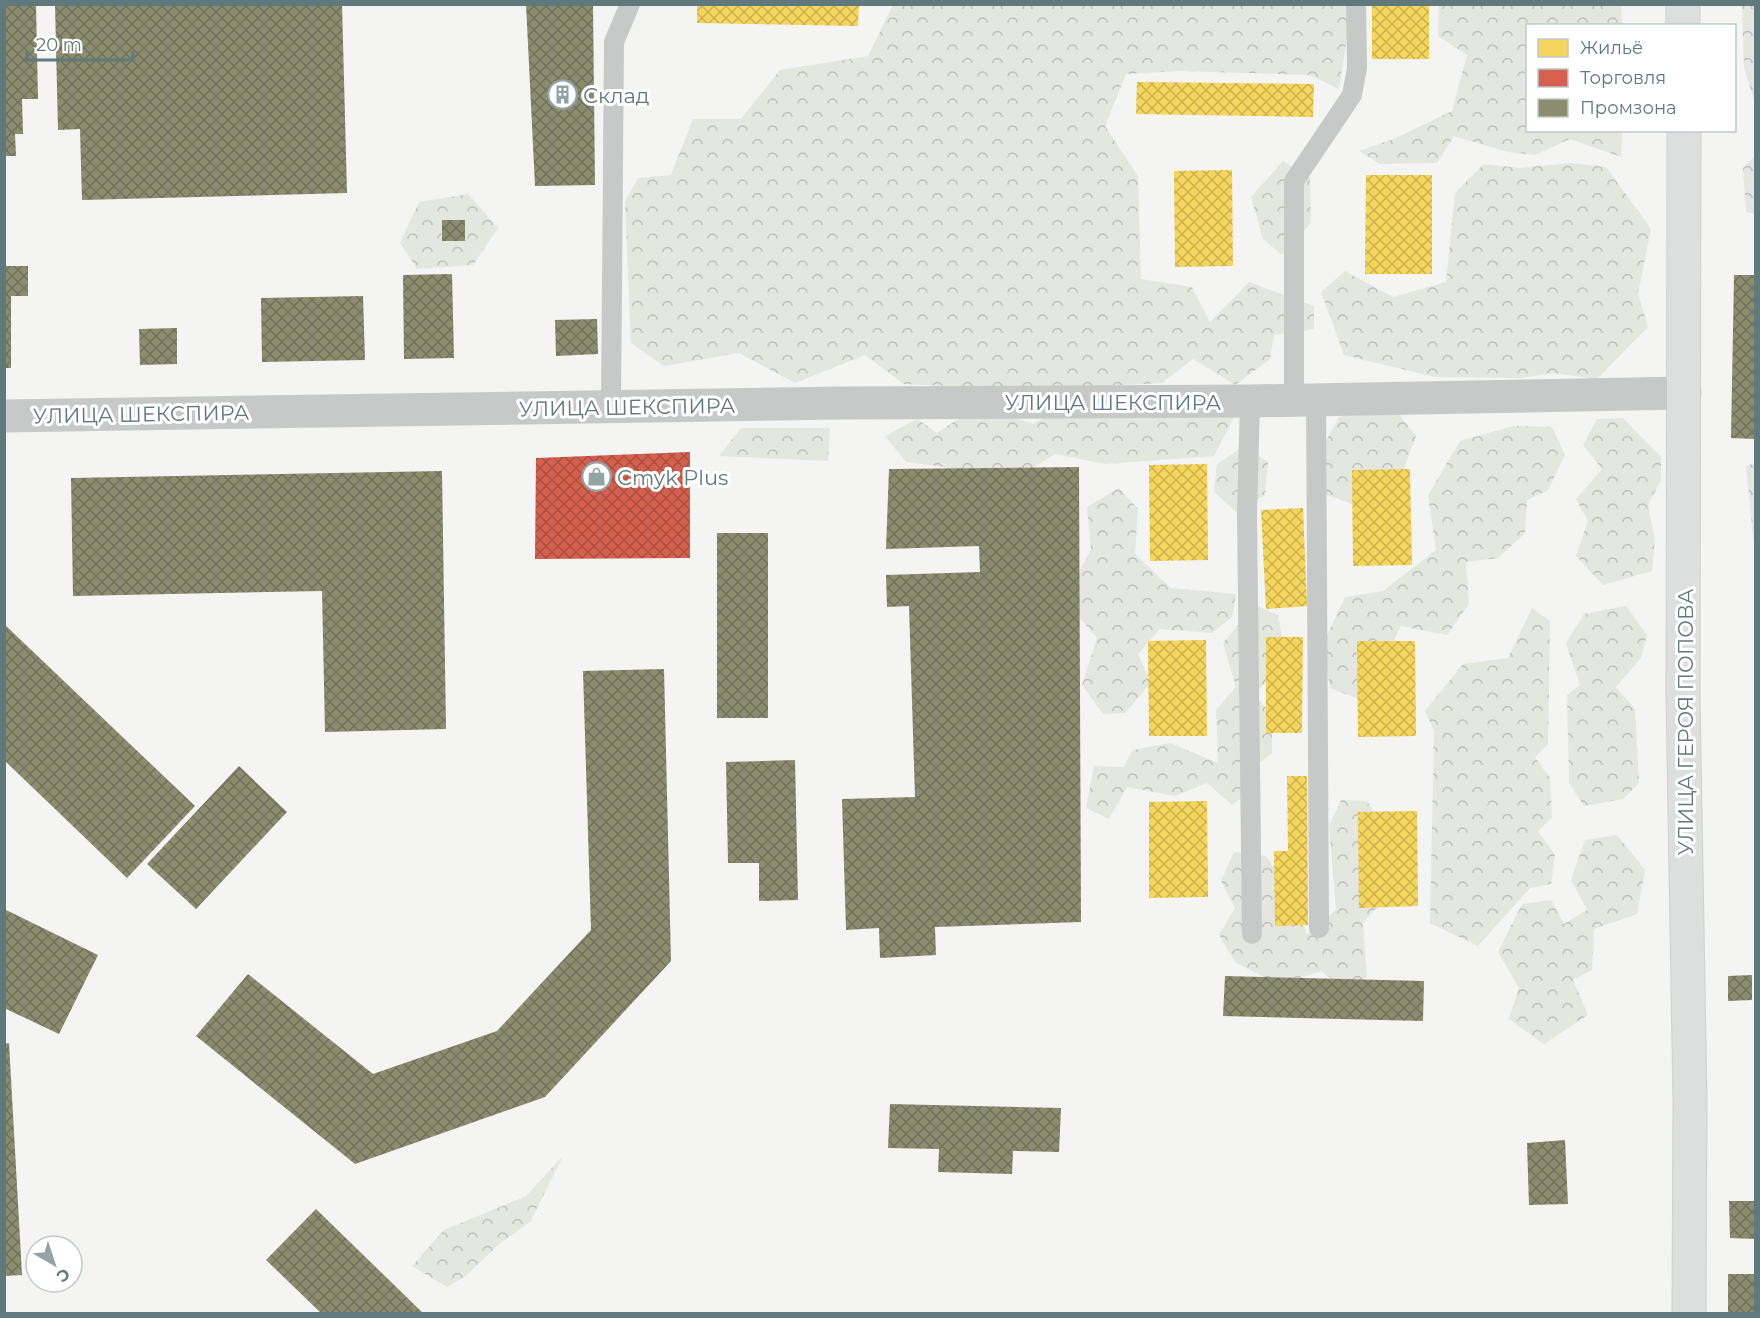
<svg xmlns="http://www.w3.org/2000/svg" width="1760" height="1318" font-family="Montserrat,sans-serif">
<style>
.forest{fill:url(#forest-crowns)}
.homes{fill:url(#homes-cross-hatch)}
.shops{fill:url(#shops-cross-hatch)}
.industry{fill:url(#industry-cross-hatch)}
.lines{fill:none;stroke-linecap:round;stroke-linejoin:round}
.secondary-casing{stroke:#cfd0d0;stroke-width:35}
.lane{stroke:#c7c9c9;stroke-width:20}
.street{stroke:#c7c9c9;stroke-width:33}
.secondary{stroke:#dddede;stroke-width:33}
.labels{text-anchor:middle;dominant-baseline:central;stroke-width:6;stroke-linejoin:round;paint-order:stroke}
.poi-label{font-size:21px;fill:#60797d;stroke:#fff;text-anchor:start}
.street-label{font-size:21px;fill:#60797d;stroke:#fff}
</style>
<defs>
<pattern id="forest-crowns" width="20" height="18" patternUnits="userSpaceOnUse" patternTransform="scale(1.5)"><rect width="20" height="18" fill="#e4e6e0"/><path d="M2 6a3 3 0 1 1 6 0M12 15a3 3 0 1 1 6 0" fill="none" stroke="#bcbfbb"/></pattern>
<pattern id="homes-cross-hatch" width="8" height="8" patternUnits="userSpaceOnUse" patternTransform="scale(1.5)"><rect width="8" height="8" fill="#f6d55c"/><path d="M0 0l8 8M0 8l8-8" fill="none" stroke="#cbb251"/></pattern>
<pattern id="shops-cross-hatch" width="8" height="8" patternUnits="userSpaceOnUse" patternTransform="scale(1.5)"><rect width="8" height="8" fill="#d6604d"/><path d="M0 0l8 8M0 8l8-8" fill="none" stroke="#a85143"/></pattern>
<pattern id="industry-cross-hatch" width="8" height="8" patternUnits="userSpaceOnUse" patternTransform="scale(1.5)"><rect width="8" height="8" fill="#8c8c6e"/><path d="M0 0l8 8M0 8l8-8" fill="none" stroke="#70725c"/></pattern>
</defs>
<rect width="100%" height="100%" fill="#f4f4f3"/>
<path class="forest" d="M 893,5 L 1352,5 L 1339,89 L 1310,75 L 1179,71 L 1126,74 L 1105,126 L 1138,176 L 1141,279 L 1192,287 L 1210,322 L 1249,282 L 1314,306 L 1314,329 L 1274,335 L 1270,359 L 1235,385 L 1193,359 L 1162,383 L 1026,390 L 904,384 L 865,355 L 795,383 L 739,353 L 664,366 L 631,343 L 625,201 L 638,178 L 671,175 L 693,119 L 741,119 L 780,70 L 868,56 Z
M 1439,5 L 1621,5 L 1622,25 L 1528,26 L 1528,130 L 1622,131 L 1621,157 L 1570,139 L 1535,155 L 1508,152 L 1454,136 L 1437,163 L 1380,164 L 1359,151 L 1396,138 L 1452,111 L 1467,55 L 1438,36 Z
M 1742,5 L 1755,5 L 1755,103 L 1744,68 Z
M 1755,156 L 1755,214 L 1746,212 L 1743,168 Z
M 1283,161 L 1310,178 L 1311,223 L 1282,255 L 1263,239 L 1251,197 Z
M 1571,163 L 1606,167 L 1651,229 L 1638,293 L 1648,327 L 1597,379 L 1553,373 L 1521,378 L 1435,377 L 1344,355 L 1321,292 L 1345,271 L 1393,297 L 1446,282 L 1455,193 L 1484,164 L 1519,168 Z
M 468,194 L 498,228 L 473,265 L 417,269 L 400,243 L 419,202 Z
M 978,406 L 1033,424 L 1064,406 L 1236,413 L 1214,456 L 1105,464 L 1055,454 L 1002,487 L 964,491 L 944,467 L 906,462 L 885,436 L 917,419 L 937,433 Z
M 1393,407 L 1416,436 L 1397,488 L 1359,507 L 1325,494 L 1314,463 L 1339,417 Z
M 1623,418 L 1661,457 L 1661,480 L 1648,505 L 1655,540 L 1652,571 L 1603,585 L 1576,556 L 1588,521 L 1576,499 L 1602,469 L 1583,445 L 1597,419 Z
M 1513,426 L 1552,427 L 1565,455 L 1548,490 L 1527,500 L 1525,533 L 1498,558 L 1466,562 L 1469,604 L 1447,635 L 1401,626 L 1364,701 L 1330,688 L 1323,644 L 1345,597 L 1383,591 L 1436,550 L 1428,495 L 1460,441 Z
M 741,428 L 830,428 L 828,461 L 719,456 Z
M 1244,446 L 1268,462 L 1265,495 L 1236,512 L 1214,492 L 1217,464 Z
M 1755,463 L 1756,463 L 1755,556 L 1746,466 Z
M 1119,488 L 1138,509 L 1135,554 L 1171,588 L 1236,594 L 1232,617 L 1212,633 L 1160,629 L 1138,654 L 1151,683 L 1125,713 L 1103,714 L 1082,685 L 1097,638 L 1078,616 L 1077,576 L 1091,549 L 1087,507 Z
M 1255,605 L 1278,615 L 1287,662 L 1254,694 L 1272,715 L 1272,753 L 1256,766 L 1261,784 L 1232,805 L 1207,783 L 1176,796 L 1127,787 L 1109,819 L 1086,808 L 1094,766 L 1123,767 L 1133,750 L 1170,743 L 1218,763 L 1216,710 L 1236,687 L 1223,643 Z
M 1626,606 L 1647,635 L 1641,658 L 1616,687 L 1635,709 L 1639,783 L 1623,799 L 1584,806 L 1569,783 L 1567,695 L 1580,685 L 1566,643 L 1584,614 Z
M 1532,608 L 1550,621 L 1548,744 L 1535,757 L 1550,778 L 1552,817 L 1538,831 L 1555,855 L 1551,884 L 1530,888 L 1478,946 L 1430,923 L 1434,731 L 1425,711 L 1463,664 L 1508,658 Z
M 1341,800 L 1367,801 L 1395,847 L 1398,884 L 1363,923 L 1367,977 L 1346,989 L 1321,971 L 1280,985 L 1236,963 L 1219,935 L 1235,908 L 1221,881 L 1234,852 L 1266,856 L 1288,887 L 1307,935 L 1336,910 L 1329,826 Z
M 1617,835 L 1645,870 L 1637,914 L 1594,929 L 1592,970 L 1573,980 L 1588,1015 L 1544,1044 L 1509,1019 L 1519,988 L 1498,952 L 1522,904 L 1551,900 L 1564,924 L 1587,910 L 1571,880 L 1585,840 Z
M 563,1156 L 530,1222 L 498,1245 L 466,1276 L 447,1287 L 412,1266 L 444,1230 L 526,1196 Z"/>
<path class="homes" d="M 697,4 L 859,4 L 858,26 L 697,23 Z
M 1372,4 L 1429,4 L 1429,59 L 1372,59 Z
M 1137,82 L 1314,84 L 1313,117 L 1136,114 Z
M 1232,170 L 1233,266 L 1175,267 L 1174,171 Z
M 1366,175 L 1432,175 L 1432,274 L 1365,274 Z
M 1207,464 L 1208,560 L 1150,561 L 1149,465 Z
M 1410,469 L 1412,565 L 1353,566 L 1352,470 Z
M 1303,508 L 1307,606 L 1266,609 L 1261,510 Z
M 1266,637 L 1303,637 L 1302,733 L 1266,733 Z
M 1206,640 L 1207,736 L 1149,736 L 1148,641 Z
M 1357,641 L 1415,641 L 1416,736 L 1358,737 Z
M 1287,776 L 1307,776 L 1308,925 L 1275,926 L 1274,851 L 1288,851 Z
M 1207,801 L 1208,897 L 1149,898 L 1149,802 Z
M 1417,811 L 1418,906 L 1359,908 L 1358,812 Z"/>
<path class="shops" d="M 690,452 L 690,558 L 535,559 L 536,458 Z"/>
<path class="industry" d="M 4,4 L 36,4 L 38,99 L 22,99 L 23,134 L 15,134 L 16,156 L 4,156 Z
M 55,4 L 342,4 L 347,193 L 82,200 L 80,129 L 58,130 Z
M 526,4 L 593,4 L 595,185 L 535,186 Z
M 442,220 L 465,220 L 465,241 L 442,241 Z
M 4,266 L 28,266 L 28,296 L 11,296 L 11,368 L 4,368 Z
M 452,274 L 454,358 L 404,359 L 403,275 Z
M 1734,275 L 1756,275 L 1756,439 L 1731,438 Z
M 363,296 L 365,360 L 262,362 L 261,298 Z
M 597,319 L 598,354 L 556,356 L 555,320 Z
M 177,328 L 177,364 L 140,365 L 139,329 Z
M 1079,467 L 1081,922 L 935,927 L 936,955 L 880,958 L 879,928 L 846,930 L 842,799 L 915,797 L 909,606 L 887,607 L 886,575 L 980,572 L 979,546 L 886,549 L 889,469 Z
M 442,471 L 446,729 L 325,732 L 322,591 L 73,596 L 71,478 Z
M 717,533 L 768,533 L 768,718 L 717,718 Z
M 4,624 L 195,806 L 127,878 L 4,760 Z
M 664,669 L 671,961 L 545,1097 L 355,1164 L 196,1036 L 248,974 L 373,1074 L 497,1031 L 591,930 L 583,671 Z
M 795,760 L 798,900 L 759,901 L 759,863 L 728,863 L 726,762 Z
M 239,766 L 287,812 L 196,909 L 147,864 Z
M 4,909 L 98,955 L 59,1034 L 4,1008 Z
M 1752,975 L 1752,1000 L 1728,1001 L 1728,976 Z
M 1225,976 L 1424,981 L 1423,1021 L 1223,1016 Z
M 9,1043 L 22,1275 L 4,1276 L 4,1044 Z
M 890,1104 L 1061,1108 L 1059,1152 L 1013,1151 L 1012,1174 L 938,1172 L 939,1149 L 888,1148 Z
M 1565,1140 L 1568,1204 L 1529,1205 L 1527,1143 Z
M 1729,1201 L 1756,1201 L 1756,1239 L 1730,1238 Z
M 316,1209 L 424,1314 L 322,1314 L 266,1260 Z
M 1728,1274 L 1756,1274 L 1756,1314 L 1728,1312 Z"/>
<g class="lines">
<defs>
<path id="secondary" d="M 1683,4 L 1683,26
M 1684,130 L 1683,697 L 1690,1102 L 1689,1314"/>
</defs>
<use href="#secondary" class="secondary-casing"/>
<path class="lane" d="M 1294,399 L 1294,181 L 1352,95 L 1357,68 L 1356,4
M 1316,399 L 1319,928
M 1250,401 L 1247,515 L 1252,934
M 611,408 L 614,42 L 630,4"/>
<path class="street" d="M 4,416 L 840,403 L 1250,401 L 1685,393"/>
<use href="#secondary" class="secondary"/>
</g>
<defs>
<symbol id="building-ring" viewBox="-11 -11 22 22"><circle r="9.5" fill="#fff" stroke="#94a4a6" stroke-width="1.5"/><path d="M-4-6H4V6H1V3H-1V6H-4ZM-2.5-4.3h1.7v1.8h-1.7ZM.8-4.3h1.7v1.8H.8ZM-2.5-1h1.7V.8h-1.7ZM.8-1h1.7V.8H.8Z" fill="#94a4a6"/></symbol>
<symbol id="shop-ring" viewBox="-11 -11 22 22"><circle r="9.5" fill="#fff" stroke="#94a4a6" stroke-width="1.5"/><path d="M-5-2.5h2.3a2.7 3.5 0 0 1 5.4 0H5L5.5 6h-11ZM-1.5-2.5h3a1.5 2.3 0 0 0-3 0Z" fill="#94a4a6"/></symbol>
</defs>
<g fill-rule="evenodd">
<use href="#building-ring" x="546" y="78" width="33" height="33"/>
<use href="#shop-ring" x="580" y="460" width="33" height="33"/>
</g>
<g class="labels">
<g class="poi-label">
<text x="583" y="95">Склад</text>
<text x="617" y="477">Cmyk Plus</text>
</g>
<g class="street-label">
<text x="1113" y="402">УЛИЦА ШЕКСПИРА</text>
<text transform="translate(627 407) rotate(-1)">УЛИЦА ШЕКСПИРА</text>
<text transform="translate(141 414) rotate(-1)">УЛИЦА ШЕКСПИРА</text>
<text transform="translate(1685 722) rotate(-90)">УЛИЦА ГЕРОЯ ПОПОВА</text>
</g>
</g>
<rect width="1760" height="1318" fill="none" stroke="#60797d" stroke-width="12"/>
<rect x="1526" y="24" width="210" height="108" fill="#ffffff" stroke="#bfc9cb" stroke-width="1.5"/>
<rect x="1538" y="39" width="30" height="18" fill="#f6d55c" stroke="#bfc9cb" stroke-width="1.5"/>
<text x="1580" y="54" font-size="18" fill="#60797d">Жильё</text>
<rect x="1538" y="69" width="30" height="18" fill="#d6604d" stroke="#bfc9cb" stroke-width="1.5"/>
<text x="1580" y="84" font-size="18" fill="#60797d">Торговля</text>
<rect x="1538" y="99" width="30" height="18" fill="#8c8c6e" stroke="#bfc9cb" stroke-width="1.5"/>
<text x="1580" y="114" font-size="18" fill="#60797d">Промзона</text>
<g transform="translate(54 1264) rotate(141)"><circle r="28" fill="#ffffff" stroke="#bfc9cb" stroke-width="1.5"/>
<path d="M0-4.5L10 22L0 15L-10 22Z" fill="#94a4a6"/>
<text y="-9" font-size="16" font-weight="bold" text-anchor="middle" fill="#60797d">С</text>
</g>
<path d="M27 51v9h106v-9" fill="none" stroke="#60797d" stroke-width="3"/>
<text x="36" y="51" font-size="18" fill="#60797d" stroke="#ffffff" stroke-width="4.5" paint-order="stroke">20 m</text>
</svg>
